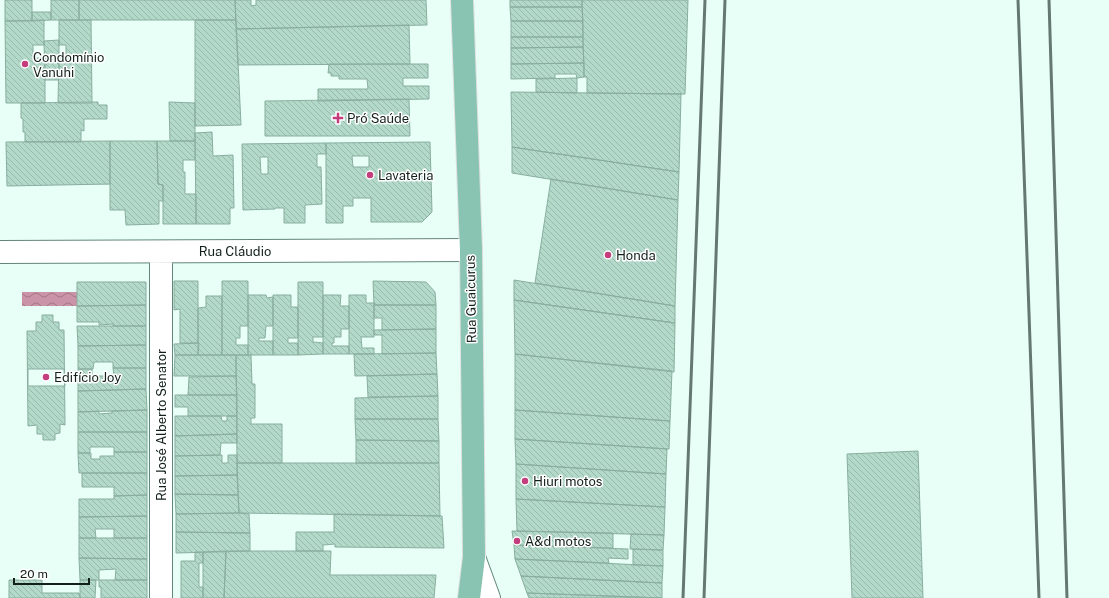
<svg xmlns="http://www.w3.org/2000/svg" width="1109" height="598" font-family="'Public Sans',sans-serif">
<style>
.water{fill:url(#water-waves)}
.building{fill:url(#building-back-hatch);stroke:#89aea0;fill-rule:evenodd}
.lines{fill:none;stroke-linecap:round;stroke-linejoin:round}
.street-casing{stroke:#628679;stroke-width:24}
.primary-casing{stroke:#dee0df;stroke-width:24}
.street{stroke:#fff;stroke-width:22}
.primary{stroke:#89c3b2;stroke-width:22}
.rail{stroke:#667872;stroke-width:3}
.poi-dot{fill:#c43d7c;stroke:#fff;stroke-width:1.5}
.labels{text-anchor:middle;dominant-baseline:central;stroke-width:3;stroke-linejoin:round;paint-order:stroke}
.poi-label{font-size:13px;fill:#12201b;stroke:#fff;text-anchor:start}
.street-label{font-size:13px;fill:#12201b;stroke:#fff}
</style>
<defs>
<pattern id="water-waves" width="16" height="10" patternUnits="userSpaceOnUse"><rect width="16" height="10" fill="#cb93a7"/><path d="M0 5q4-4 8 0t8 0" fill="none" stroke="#a37887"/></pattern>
<pattern id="building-back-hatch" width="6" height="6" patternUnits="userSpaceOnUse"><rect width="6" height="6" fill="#b2d9ca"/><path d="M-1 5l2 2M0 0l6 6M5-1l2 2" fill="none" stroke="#98baad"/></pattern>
</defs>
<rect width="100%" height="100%" fill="#e7fff6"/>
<path class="water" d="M 22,292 L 77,292 L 77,306 L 22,306 Z"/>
<path class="building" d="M 5,0 L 32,0 L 32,21 L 5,21 Z
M 51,0 L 79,0 L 79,20 L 51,20 Z
M 79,0 L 235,0 L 236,20 L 79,20 Z
M 235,0 L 251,0 L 251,6 L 256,5 L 256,0 L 426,0 L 427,25 L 236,29 Z
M 510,0 L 582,0 L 582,7 L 510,7 Z
M 582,0 L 688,0 L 685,94 L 587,93 L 587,77 L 584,77 Z
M 510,7 L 582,7 L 583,21 L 511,21 Z
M 32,12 L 51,12 L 51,20 L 32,21 Z
M 44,20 L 44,45 L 33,45 L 33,58 L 45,58 L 45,103 L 6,103 L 5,21 Z
M 59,20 L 91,20 L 92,103 L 58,103 L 59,56 L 66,56 L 66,45 L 59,45 Z
M 195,20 L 236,20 L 241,125 L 195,126 Z
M 511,21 L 583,21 L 583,37 L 511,37 Z
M 409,25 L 410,64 L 238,65 L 236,29 Z
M 511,37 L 583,37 L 583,47 L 511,48 Z
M 59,40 L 59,80 L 45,80 L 44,41 Z
M 583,47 L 584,63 L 511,64 L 511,48 Z
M 584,63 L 584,77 L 577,78 L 576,74 L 555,74 L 555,78 L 511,79 L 511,64 Z
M 329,64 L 428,64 L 428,78 L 403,78 L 403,86 L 429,86 L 429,99 L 318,101 L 318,89 L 368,89 L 367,79 L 339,79 L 339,76 L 331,76 L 331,73 L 328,73 Z
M 577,78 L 577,93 L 536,92 L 536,79 Z
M 511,92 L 681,94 L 679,172 L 512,147 Z
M 409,99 L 410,136 L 265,136 L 265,101 Z
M 98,102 L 98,105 L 107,105 L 107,119 L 84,119 L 84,131 L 81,130 L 81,142 L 25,142 L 25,132 L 23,132 L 23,119 L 21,118 L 21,103 Z
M 169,102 L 195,103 L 195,141 L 170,141 Z
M 212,132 L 213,156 L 233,155 L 234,208 L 230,208 L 230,224 L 196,224 L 195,133 Z
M 110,141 L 110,184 L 7,186 L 6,142 Z
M 110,141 L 157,141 L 158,184 L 163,185 L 163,201 L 159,201 L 159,224 L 126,225 L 125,210 L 110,210 Z
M 157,141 L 195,141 L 195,160 L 183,160 L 183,172 L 185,172 L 185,194 L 196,194 L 196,224 L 163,224 L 163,185 L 158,184 Z
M 430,142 L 432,212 L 422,222 L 371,222 L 371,198 L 353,198 L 353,206 L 343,206 L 343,223 L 326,223 L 326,143 ZM 352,156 L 369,156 L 369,167 L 353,167 Z
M 326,143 L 326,154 L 317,154 L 317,167 L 321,167 L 322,204 L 305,205 L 305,223 L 284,223 L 284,208 L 275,208 L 275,209 L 243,210 L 242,144 ZM 260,157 L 268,157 L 268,174 L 261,174 Z
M 512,147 L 679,172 L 678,200 L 512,173 Z
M 551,179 L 678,200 L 675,306 L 535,283 Z
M 514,280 L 675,306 L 675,323 L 514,300 Z
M 174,281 L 198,281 L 198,343 L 180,343 L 180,309 L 174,310 Z
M 222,281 L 248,281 L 248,326 L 240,326 L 240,338 L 236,338 L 236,345 L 248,345 L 248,355 L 222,355 Z
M 373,281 L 426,282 L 435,292 L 436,305 L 374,305 Z
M 77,282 L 146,282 L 146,305 L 77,306 Z
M 298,282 L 323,282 L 323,337 L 313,337 L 313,342 L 323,343 L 323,354 L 298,355 Z
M 248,295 L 266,295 L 267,298 L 273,297 L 273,326 L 266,326 L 265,338 L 259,338 L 259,341 L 273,341 L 273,355 L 248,355 Z
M 273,295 L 291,295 L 291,307 L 298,307 L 298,338 L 288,338 L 288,343 L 298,343 L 298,355 L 273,355 Z
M 323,295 L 341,295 L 340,306 L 349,306 L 349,329 L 341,329 L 341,337 L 334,337 L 334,343 L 332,343 L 332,346 L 349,346 L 349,354 L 323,354 Z
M 349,295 L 366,295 L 366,303 L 374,303 L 374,337 L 361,337 L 362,348 L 374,348 L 374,354 L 349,354 Z
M 206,296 L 222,296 L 222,355 L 198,355 L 198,308 L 206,307 Z
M 514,300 L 675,323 L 674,372 L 515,354 Z
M 146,305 L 146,326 L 113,326 L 113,324 L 99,325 L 99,322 L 77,322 L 77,306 Z
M 374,305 L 436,305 L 436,329 L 382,330 L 382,318 L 374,318 Z
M 42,315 L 53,315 L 53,322 L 59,322 L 59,330 L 64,330 L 65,425 L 60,424 L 60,433 L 55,434 L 55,440 L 43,440 L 43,434 L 37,434 L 37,425 L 28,426 L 27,331 L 36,331 L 36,322 L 42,322 Z
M 77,326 L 146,326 L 146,345 L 78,346 Z
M 436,329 L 436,353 L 382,354 L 382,335 L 374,335 L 374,330 Z
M 199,343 L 198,355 L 175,355 L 174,344 Z
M 146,345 L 146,368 L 113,368 L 113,362 L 94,362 L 93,369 L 78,369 L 78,346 Z
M 436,353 L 437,374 L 355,376 L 354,354 Z
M 515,354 L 672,371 L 670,421 L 515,410 Z
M 175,355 L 236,355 L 236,376 L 174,376 Z
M 236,355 L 251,355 L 252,384 L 255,384 L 255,418 L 251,418 L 251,424 L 282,424 L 282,463 L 237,463 Z
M 113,368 L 146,368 L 146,389 L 78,391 L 78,369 L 92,369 L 92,376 L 114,376 Z
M 28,369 L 64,369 L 65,386 L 28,386 Z
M 437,374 L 438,396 L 368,397 L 367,376 Z
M 236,376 L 237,395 L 188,395 L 189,377 Z
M 146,389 L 147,410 L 78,412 L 78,391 Z
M 175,395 L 237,395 L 237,416 L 188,416 L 188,407 L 175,407 Z
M 438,396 L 438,419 L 355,419 L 355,398 Z
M 147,410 L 147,432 L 78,432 L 78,412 L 99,411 L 99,414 L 112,413 L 112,411 Z
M 515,410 L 670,421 L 669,449 L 515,439 Z
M 175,416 L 221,416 L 222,421 L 227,421 L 227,416 L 237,416 L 237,434 L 175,436 Z
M 355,419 L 438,419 L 439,441 L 356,440 Z
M 78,432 L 147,432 L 147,452 L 114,452 L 114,447 L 90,447 L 90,453 L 78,453 Z
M 237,434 L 237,443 L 221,443 L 220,455 L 175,456 L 175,436 Z
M 515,439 L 667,449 L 666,474 L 516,464 Z
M 356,440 L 439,441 L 439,463 L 356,463 Z
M 918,451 L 923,598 L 852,598 L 847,454 Z
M 114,452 L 147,452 L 147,473 L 79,473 L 78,453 L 91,453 L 91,459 L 100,459 L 100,456 L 114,456 Z
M 222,455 L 222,463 L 228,463 L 228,455 L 237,455 L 237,475 L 175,476 L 175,456 Z
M 237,463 L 439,463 L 440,516 L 239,513 Z
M 516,464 L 666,474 L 665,507 L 516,499 Z
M 82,473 L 147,473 L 147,495 L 114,496 L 114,487 L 82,487 Z
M 237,475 L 238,495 L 175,494 L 175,476 Z
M 175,494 L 238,495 L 239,513 L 176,514 Z
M 147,495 L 147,516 L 79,517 L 79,499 L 114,499 L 114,496 Z
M 516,499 L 665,507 L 664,535 L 517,531 Z
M 238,513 L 249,514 L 250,533 L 176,532 L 176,514 Z
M 334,514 L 442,516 L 444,548 L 335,547 L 335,544 L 323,545 L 323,551 L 296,551 L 296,532 L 334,532 Z
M 147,516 L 147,538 L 114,538 L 114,529 L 95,529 L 96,538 L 79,538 L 79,517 Z
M 512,531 L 613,533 L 613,548 L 514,545 Z
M 176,532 L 250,533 L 250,551 L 176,553 Z
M 631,534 L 664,535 L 663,550 L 630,549 Z
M 79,538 L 147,538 L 147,559 L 79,558 Z
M 514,545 L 628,549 L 628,559 L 608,558 L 609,563 L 515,559 Z
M 633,549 L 663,550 L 663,566 L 633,565 Z
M 226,551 L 331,551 L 330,575 L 436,575 L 434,598 L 224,598 Z
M 226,551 L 224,598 L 203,598 L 203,552 Z
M 195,552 L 203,552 L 203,563 L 199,563 L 199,587 L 203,587 L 203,598 L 181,598 L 181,561 L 195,561 Z
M 79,558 L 147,559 L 147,580 L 115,580 L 116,569 L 99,570 L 99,580 L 80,580 Z
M 515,559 L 663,566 L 662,583 L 521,576 Z
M 521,576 L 662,583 L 662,598 L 527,593 Z
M 9,580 L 42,580 L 42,593 L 79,593 L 80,598 L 9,598 Z
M 80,580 L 96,580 L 95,598 L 80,598 Z
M 99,580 L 147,580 L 147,598 L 101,598 L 101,587 L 99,587 Z
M 527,593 L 662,598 L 529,598 Z"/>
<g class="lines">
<defs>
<path id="street" d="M 0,252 L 471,250
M 161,252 L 161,598
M 474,557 L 489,598"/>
<path id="primary" d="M 462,0 L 471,250 L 474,557 L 469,598"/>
</defs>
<use href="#street" class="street-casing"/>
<use href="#primary" class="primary-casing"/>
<use href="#street" class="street"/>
<use href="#primary" class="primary"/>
<path class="rail" d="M 1018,0 L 1039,598
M 1049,0 L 1067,598
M 683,598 L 705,0
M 704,598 L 725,0"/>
</g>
<g class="poi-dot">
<circle cx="25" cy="64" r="4"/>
<path d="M336 112h4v4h4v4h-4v4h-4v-4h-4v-4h4z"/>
<circle cx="370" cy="175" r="4"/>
<circle cx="608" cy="255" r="4"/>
<circle cx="46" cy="377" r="4"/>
<circle cx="525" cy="481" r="4"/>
<circle cx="517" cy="541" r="4"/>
</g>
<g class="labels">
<g class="poi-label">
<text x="33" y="57">Condomínio<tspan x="33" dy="15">Vanuhi</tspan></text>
<text x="347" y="118">Pró Saúde</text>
<text x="378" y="175">Lavateria</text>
<text x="616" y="255">Honda</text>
<text x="54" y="377">Edifício Joy</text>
<text x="533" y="481">Hiuri motos</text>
<text x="525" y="541">A&amp;d motos</text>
</g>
<g class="street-label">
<text x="235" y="251">Rua Cláudio</text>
<text transform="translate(471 299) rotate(-91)">Rua Guaicurus</text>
<text transform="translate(161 425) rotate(-90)">Rua José Alberto Senator</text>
</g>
</g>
<path d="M14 578v6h75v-6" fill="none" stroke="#12201b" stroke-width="2"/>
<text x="20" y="578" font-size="12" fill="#12201b" stroke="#ffffff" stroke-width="3" paint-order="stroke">20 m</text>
</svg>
